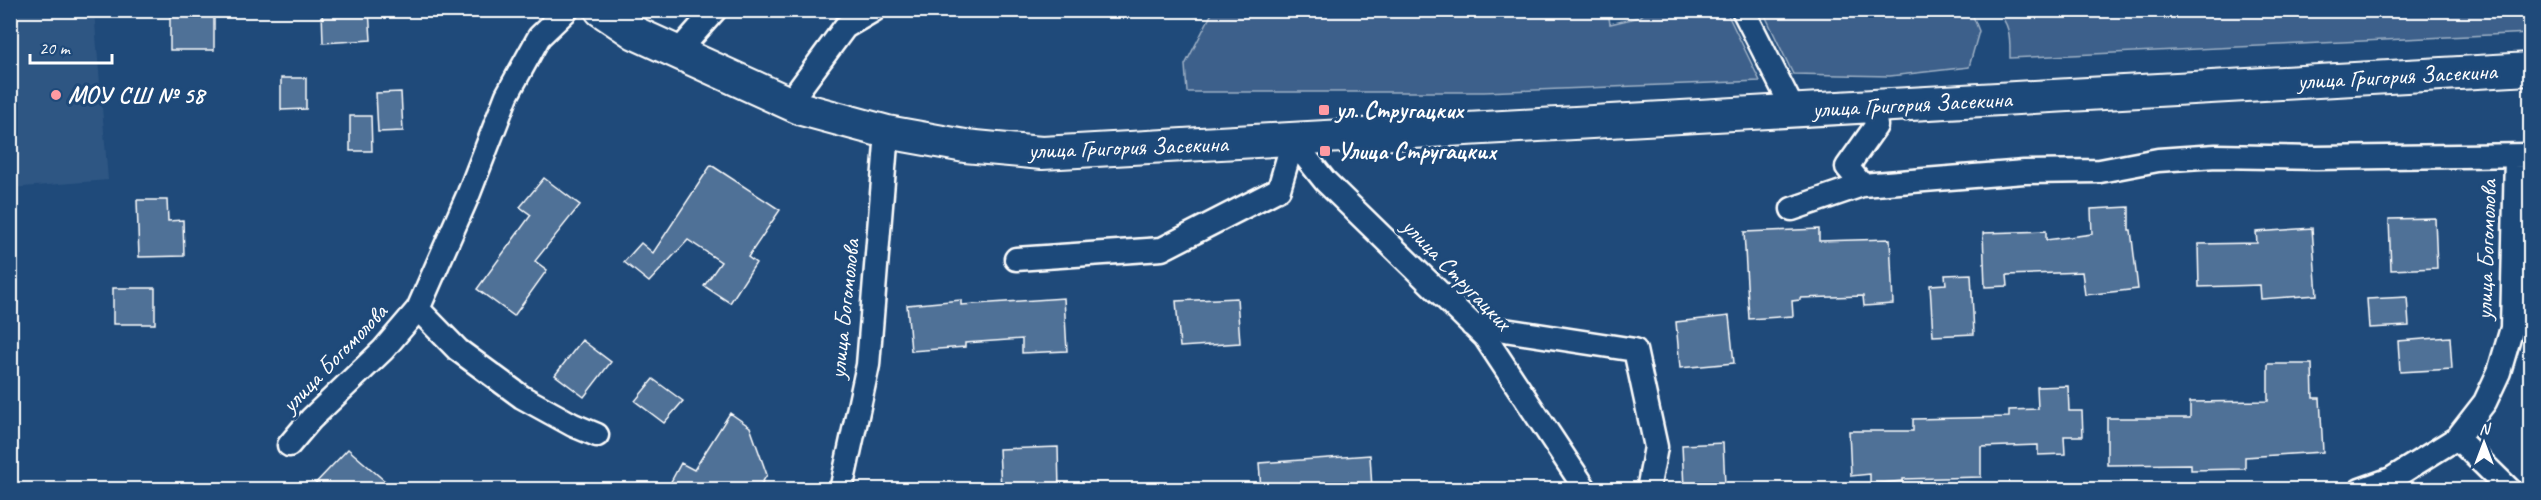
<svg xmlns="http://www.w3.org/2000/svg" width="2541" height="500" font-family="Caveat,sans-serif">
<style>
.built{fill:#2e5683}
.green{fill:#3c618b;stroke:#9eb0c5;stroke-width:1.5}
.building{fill:#507197;stroke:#fff;stroke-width:1.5}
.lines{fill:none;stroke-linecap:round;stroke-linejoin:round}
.street-casing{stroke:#fff;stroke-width:27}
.secondary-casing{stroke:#fff;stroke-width:36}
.street{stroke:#1f4a7a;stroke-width:22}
.secondary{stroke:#1f4a7a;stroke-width:32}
.poi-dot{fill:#ff9aa2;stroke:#1f4a7a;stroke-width:2}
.labels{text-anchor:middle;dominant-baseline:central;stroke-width:6;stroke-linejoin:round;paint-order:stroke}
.street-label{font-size:24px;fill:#fff;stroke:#1f4a7a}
.poi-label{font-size:24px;font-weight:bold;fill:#fff;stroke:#1f4a7a;text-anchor:start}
</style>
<rect width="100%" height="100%" fill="#1f4a7a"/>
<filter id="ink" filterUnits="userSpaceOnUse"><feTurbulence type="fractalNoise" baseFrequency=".0167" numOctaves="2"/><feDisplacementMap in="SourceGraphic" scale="12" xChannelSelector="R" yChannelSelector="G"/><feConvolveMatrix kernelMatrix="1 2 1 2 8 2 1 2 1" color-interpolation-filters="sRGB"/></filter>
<g filter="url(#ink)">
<path class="built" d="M 11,10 L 94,11 L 108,180 L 11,188 Z"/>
<path class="green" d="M 2530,10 L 2530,33 L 2010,58 C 2010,39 2011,24 1996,11 Z
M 1608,11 L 1610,24 L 1640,17 L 1646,11 L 1726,11 L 1760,81 L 1484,92 L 1187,92 L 1185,65 L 1212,13 L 1216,11 Z
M 1763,11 L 1971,11 L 1979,31 L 1969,67 L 1890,76 L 1793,74 Z"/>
<path class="building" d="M 182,10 L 214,10 L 214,50 L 170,50 L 170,13 L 182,13 Z
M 322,10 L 369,10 L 371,40 L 323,43 Z
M 281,78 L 306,78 L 306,109 L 281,110 Z
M 401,92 L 403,131 L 378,132 L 376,93 Z
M 350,116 L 371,116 L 372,151 L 350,151 Z
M 711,165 L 780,210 L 748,257 L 756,263 L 730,303 L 704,286 L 721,262 L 688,240 L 649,282 L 624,262 L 641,243 L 653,253 Z
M 544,178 L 580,205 L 535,261 L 547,270 L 514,316 L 477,289 L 531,215 L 520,207 Z
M 137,200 L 167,200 L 168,221 L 183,220 L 184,256 L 139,257 Z
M 2129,207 L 2129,230 L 2131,230 L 2138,289 L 2085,295 L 2082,272 L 2007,275 L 2008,286 L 1985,287 L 1983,233 L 2046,231 L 2046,240 L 2092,234 L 2091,209 Z
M 2435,218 L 2437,268 L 2391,270 L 2389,219 Z
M 2312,228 L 2317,295 L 2261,299 L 2260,285 L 2199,287 L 2198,244 L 2257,243 L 2256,232 Z
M 1819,229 L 1819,241 L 1890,239 L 1893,304 L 1864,306 L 1863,296 L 1800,298 L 1800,300 L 1792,301 L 1793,316 L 1749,319 L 1744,232 Z
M 1971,274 L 1974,334 L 1933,336 L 1930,285 L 1946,284 L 1945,275 Z
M 113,288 L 155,288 L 155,324 L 113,324 Z
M 2407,297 L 2409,326 L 2369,328 L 2367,299 Z
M 1064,298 L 1067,351 L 1022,353 L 1022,339 L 965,343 L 965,347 L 911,351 L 907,305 L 961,300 L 961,305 Z
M 1237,298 L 1240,343 L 1180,347 L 1176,301 Z
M 1729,316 L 1734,363 L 1680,368 L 1676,322 Z
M 2450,337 L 2452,369 L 2400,372 L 2398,341 Z
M 582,340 L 611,362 L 584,397 L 555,375 Z
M 2268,364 L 2312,364 L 2313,398 L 2320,398 L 2323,452 L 2245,457 L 2245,469 L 2191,470 L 2191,464 L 2107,465 L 2107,418 L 2190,418 L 2190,402 L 2268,401 Z
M 653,379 L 683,401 L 664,423 L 635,401 Z
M 2068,386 L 2069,411 L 2082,411 L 2083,436 L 2064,436 L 2065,454 L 2038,455 L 2038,445 L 1981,447 L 1981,477 L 1903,479 L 1903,481 L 1870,484 L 1870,474 L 1851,476 L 1849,431 L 1913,431 L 1913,419 L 2009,417 L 2009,410 L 2038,409 L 2037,387 Z
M 730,413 L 750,427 L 767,475 L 758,489 L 667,489 L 681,463 L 694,470 Z
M 1723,443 L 1725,485 L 1706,486 L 1706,489 L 1684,489 L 1682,445 Z
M 1058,447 L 1059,489 L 1001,489 L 999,449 Z
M 348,449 L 394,489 L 310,489 Z
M 1370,455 L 1372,489 L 1261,489 L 1259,463 Z"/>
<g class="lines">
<defs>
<path id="street" d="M 567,10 L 539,37 L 507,95 L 469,193 L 418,309 L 458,350 L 522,397 L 573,425 L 597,435
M 1743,10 L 1794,111
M 677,53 L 715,10
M 789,103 L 845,27 L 874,10
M 1293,141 L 1325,181 L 1485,337 L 1586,490
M 1862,185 L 2024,172 L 2100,171 L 2158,160 L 2216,156 L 2316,158 L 2530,155
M 1792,209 L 1862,185 L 1847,167 L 1876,126 L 1873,106
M 1016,259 L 1162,249 L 1279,189 L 1293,141
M 1472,325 L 1635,350 L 1656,447 L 1648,490
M 2457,438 L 2510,490
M 289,445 L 311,419 L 383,350 L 418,309
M 841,490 L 868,365 L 887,132
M 2360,490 L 2391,479 L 2457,438 L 2485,402 L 2499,372 L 2512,328 L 2516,156"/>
<path id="secondary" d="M 601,10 L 635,33 L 802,109 L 887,132 L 965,146 L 1042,153 L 2530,69"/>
</defs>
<use href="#street" class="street-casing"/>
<use href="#secondary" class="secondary-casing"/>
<use href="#street" class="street"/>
<use href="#secondary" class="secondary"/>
</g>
</g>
<g class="poi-dot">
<circle cx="56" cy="95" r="6"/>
<rect x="1318" y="104" width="12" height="12" rx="3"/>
<rect x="1319" y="145" width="12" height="12" rx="3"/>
</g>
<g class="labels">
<g class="street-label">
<text transform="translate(2397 76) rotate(-3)">улица Григория Засекина</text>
<text transform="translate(1912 104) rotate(-3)">улица Григория Засекина</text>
<text transform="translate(1128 147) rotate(-2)">улица Григория Засекина</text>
<text transform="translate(2486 250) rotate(-88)">улица Богомолова</text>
<text transform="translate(1457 274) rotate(46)">улица Стругацких</text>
<text transform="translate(844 309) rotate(-84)">улица Богомолова</text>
<text transform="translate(334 358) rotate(-46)">улица Богомолова</text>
</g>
<g class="poi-label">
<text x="68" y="95">МОУ СШ № 58</text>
<text x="1336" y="110">ул. Стругацких</text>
<text x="1337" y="151">Улица Стругацких</text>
</g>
</g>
<rect width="2541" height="500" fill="none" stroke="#1f4a7a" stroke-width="36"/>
<rect x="18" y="18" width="2505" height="464" fill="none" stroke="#fff" stroke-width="2" filter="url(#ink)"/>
<g transform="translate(2484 443)" stroke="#1f4a7a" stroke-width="4.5" paint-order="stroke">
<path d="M0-4.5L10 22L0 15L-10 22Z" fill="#ffffff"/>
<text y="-9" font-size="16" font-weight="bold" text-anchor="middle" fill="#ffffff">N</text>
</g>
<path d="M30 54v9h82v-9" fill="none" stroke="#ffffff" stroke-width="3"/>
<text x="39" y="54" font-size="18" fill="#ffffff" stroke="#1f4a7a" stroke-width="4.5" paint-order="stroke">20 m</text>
</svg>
